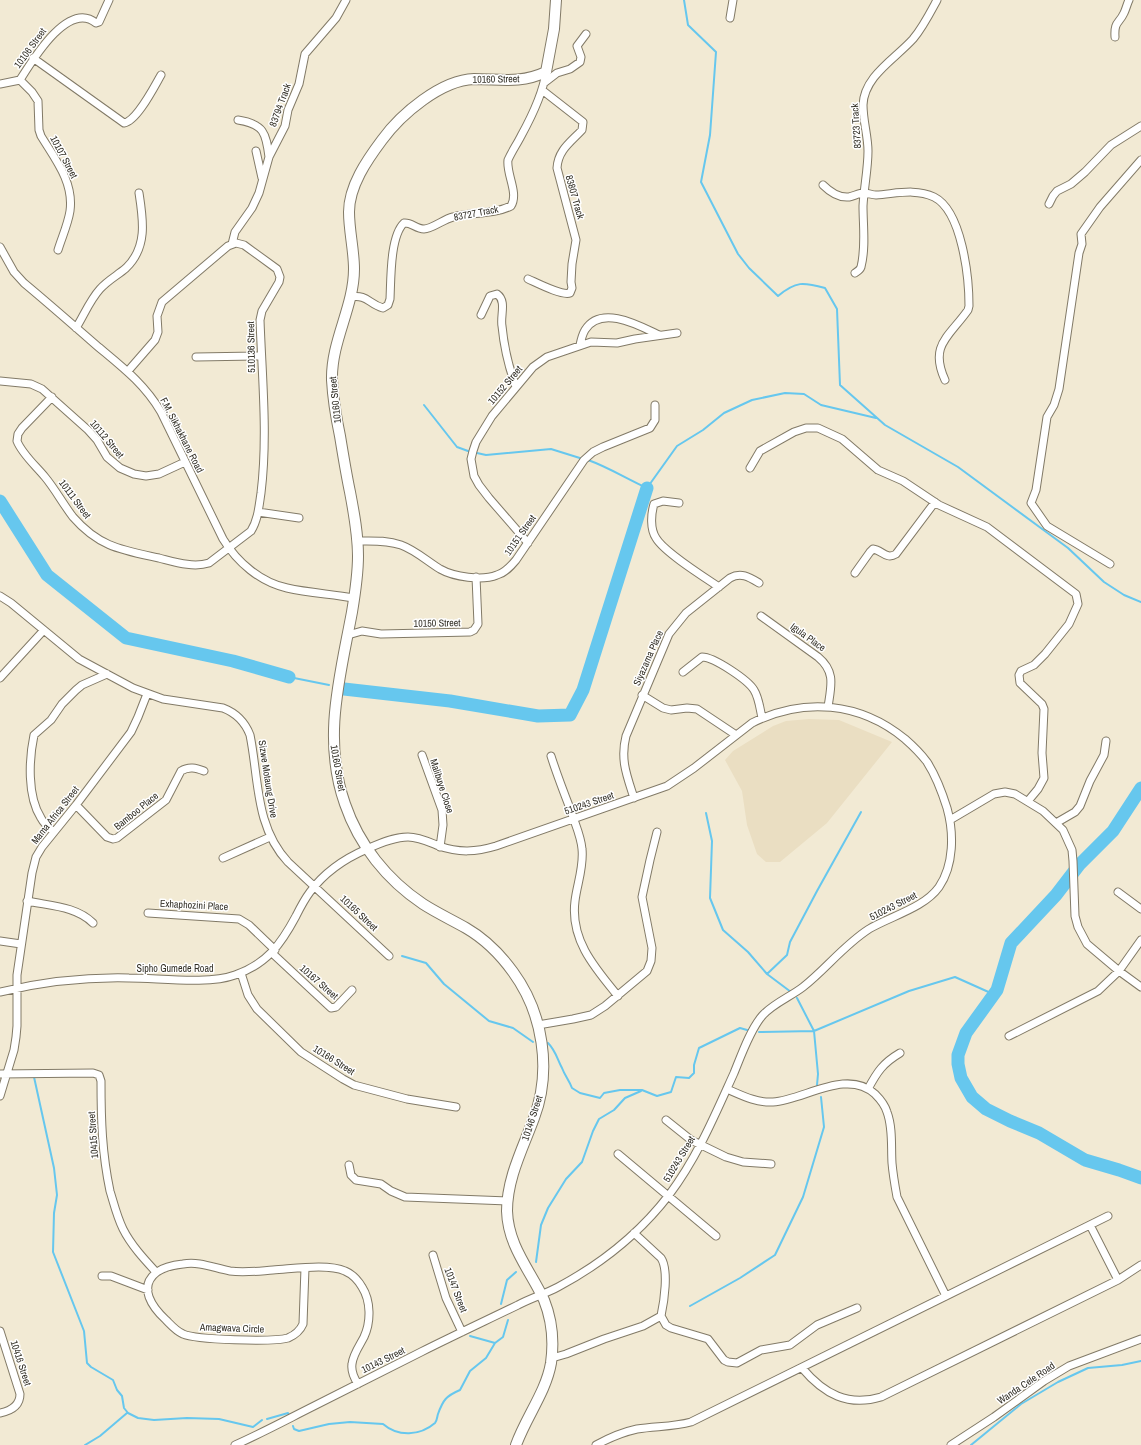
<svg xmlns="http://www.w3.org/2000/svg" width="1141" height="1445" font-family="'Archivo Narrow',sans-serif">
<style>
.built{fill:#eadec2}
.lines{fill:none;stroke-linecap:round;stroke-linejoin:round}
.stream{stroke:#66c7ee;stroke-width:2}
.river{stroke:#66c7ee;stroke-width:13}
.street-casing{stroke:#827a67;stroke-width:9}
.secondary-casing{stroke:#827a67;stroke-width:12}
.street{stroke:#fff;stroke-width:7}
.secondary{stroke:#fff;stroke-width:10}
.labels{text-anchor:middle;dominant-baseline:central;stroke-width:3;stroke-linejoin:round;paint-order:stroke}
.street-label{font-size:10px;fill:#322f26;stroke:#fff}
</style>
<rect width="100%" height="100%" fill="#f2ead4"/>
<path class="built" d="M 809,719 L 839,720 L 892,742 L 827,823 L 780,862 L 766,862 L 757,854 L 747,825 L 742,791 L 725,760 L 733,751 L 773,726 L 786,721 Z"/>
<g class="lines">
<path class="stream" d="M 684,0 L 688,25 L 716,52 L 710,135 L 701,182 L 738,254 L 749,268 L 778,296 C 796,281 803,282 825,288 L 837,309 L 840,385 L 885,425 L 958,467 L 1068,548 L 1104,582 L 1124,595 L 1141,602
M 424,405 L 457,447 L 468,451 L 486,455 L 551,449 L 583,459
M 588,460 C 608,467 627,479 647,488 L 677,446 L 703,430 L 724,413 L 752,400 L 785,393 L 804,394 L 821,405 L 876,418
M 289,677 L 329,685
M 706,813 L 712,841 L 710,898 L 723,930 L 748,952 L 767,974 L 791,992
M 402,956 L 426,963 L 444,984 L 489,1021 L 513,1028 L 533,1042
M 767,974 L 787,955 L 790,942 L 817,891 L 861,812
M 797,998 L 814,1031 L 818,1074 L 817,1085
M 759,1032 L 814,1031 L 909,991 L 955,977 L 993,994
M 548,1043 C 556,1051 557,1059 562,1068 C 565,1076 569,1080 572,1088 L 580,1093 L 600,1098 L 604,1093 L 620,1090 L 642,1090 L 657,1096 L 671,1092 L 676,1077 L 689,1078 L 694,1073 L 694,1065 L 699,1048 L 740,1028 L 747,1030
M 34,1077 L 54,1168 L 57,1195 L 54,1213 L 53,1252 L 84,1331 L 87,1363 L 91,1367 L 113,1380 L 117,1390 L 122,1396 L 124,1408 L 128,1413 L 138,1418 L 154,1420 L 187,1418 L 219,1419 L 253,1427 L 262,1420
M 536,1262 L 541,1225 L 548,1208 L 566,1179 L 582,1162 L 593,1131 L 599,1119 L 614,1110 L 625,1098 L 641,1091
M 501,1304 L 507,1280 L 516,1272
M 690,1306 L 740,1278 L 775,1255 L 803,1197 L 824,1127 L 821,1097
M 470,1336 L 495,1343
M 267,1419 L 288,1413 L 289,1415
M 293,1426 L 294,1429 L 299,1431 L 329,1424 L 350,1422 L 383,1424 C 398,1437 420,1436 435,1423 C 437,1421 437,1417 438,1414 C 443,1400 446,1396 460,1390 L 470,1371 L 486,1358 L 495,1343 L 503,1337 L 508,1320
M 85,1445 L 100,1436 L 127,1413
M 971,1445 L 1021,1404 L 1058,1382 L 1088,1368 L 1122,1365 L 1141,1361"/>
<path class="river" d="M 0,501 L 47,575 L 126,638 L 233,661 L 289,677
M 344,689 L 450,701 L 538,716 L 570,715 L 583,690 L 647,488
M 1141,788 L 1113,831 L 1079,865 L 1056,895 L 1011,943 L 997,990 L 966,1033 L 958,1055 L 958,1064 L 961,1078 L 972,1097 L 986,1109 L 1010,1121 L 1039,1133 L 1085,1160 L 1119,1170 L 1141,1178"/>
<defs>
<path id="street" d="M 730,18 L 733,0
M 1115,37 C 1114,21 1119,24 1124,13 C 1126,9 1127,4 1129,0
M 33,58 L 124,123 C 137,121 154,87 161,75
M 20,80 C 32,61 68,0 96,23 L 99,22 L 109,0
M 544,83 L 557,73 L 570,69 L 580,62 L 581,57 L 577,46 L 586,34
M 0,84 L 20,80 L 32,92 L 38,101 L 39,130 L 41,136 C 55,159 74,182 70,211 C 68,224 62,237 58,250
M 238,120 C 264,124 266,133 269,157
M 256,151 L 262,178
M 823,185 C 830,192 839,198 849,197 C 854,196 859,193 864,193 C 868,193 872,195 876,195 C 895,194 915,188 934,197 C 962,211 969,277 969,306 L 968,310 C 949,337 929,345 945,380
M 1049,204 L 1053,196 L 1057,191 L 1071,184 L 1085,172 L 1111,145 L 1141,126
M 232,244 L 235,232 L 252,208 L 259,193 L 269,157 L 285,126 L 288,110 L 299,84 L 305,54 L 336,18 L 346,0
M 0,247 L 14,272 L 24,283 C 48,303 72,324 96,345 C 121,366 144,383 161,412 L 223,539 C 237,562 260,582 287,588 C 309,593 332,594 354,598
M 855,273 C 858,271 860,270 861,267 C 866,247 863,226 863,206 C 864,187 868,169 868,151 C 868,136 863,121 863,105 C 864,76 895,59 913,39 C 923,27 930,13 937,0
M 528,279 C 537,283 562,296 570,293 L 572,288 L 571,282 L 572,264 L 576,240 L 557,168 C 558,150 571,142 582,130 L 583,122 L 542,90
M 350,297 C 368,294 368,304 383,308 L 388,305 L 390,299 C 391,279 390,236 404,223 C 411,222 416,229 424,229 C 432,229 444,219 453,217 C 471,212 493,215 511,206 C 519,193 506,174 508,160 C 512,151 517,144 521,136 C 532,116 543,94 546,72
M 481,315 L 490,296 L 497,294 C 507,301 500,316 502,326 C 504,347 509,368 516,387
M 76,328 C 84,315 90,300 100,289 C 108,280 118,275 126,268 C 148,247 143,219 139,193
M 580,345 C 581,340 582,335 585,330 C 601,304 640,326 659,335
M 196,357 L 261,356
M 0,381 L 31,384 L 42,389 L 88,430 L 97,440 L 107,457 L 120,468 L 134,474 L 146,476 L 159,474 L 185,462
M 52,397 L 22,428 L 18,434 L 17,441 C 22,454 36,466 45,477 C 55,489 63,504 73,517 C 99,547 122,550 159,558 C 175,562 193,568 209,563 L 251,531 C 258,520 259,506 261,493 C 268,436 262,377 260,320 L 262,311 L 279,282 L 280,277 L 277,269 L 244,245 L 236,243 L 228,246 L 162,302 L 157,316 L 158,332 L 155,340 L 128,371
M 750,468 L 760,451 L 794,432 L 806,428 L 818,428 L 842,439 L 878,470 L 903,481 L 939,505 L 987,527 L 1076,594 L 1078,604 L 1069,624 L 1045,654 L 1034,665 L 1021,671 L 1019,675 L 1020,683 L 1042,704 L 1044,709 L 1042,753 L 1044,778 L 1038,789 L 1028,801
M 679,503 L 663,501 L 654,504 C 651,514 650,529 656,538 C 664,552 704,577 719,587
M 258,512 L 299,518
M 358,541 C 372,541 387,540 401,545 C 415,550 427,561 440,569 C 454,577 482,581 497,575 C 505,573 511,566 516,560 L 584,460 L 593,452 L 603,447 L 650,428 L 655,420 L 655,405
M 528,543 L 489,498 L 479,485 L 474,476 L 471,459 L 473,451 L 476,442 L 492,416 L 533,367 L 547,357 L 591,342 L 617,343 L 635,339 L 677,333
M 1110,564 L 1047,526 L 1031,503 L 1036,490 L 1047,417 L 1054,405 L 1059,389 L 1079,253 L 1082,244 L 1081,234 L 1100,207 L 1141,160
M 855,573 L 870,552 L 873,549 C 882,550 886,560 896,554 L 935,502
M 0,596 L 11,603 L 79,659 L 133,688 L 163,699 L 223,708 C 236,713 245,722 250,735 C 259,779 255,827 288,862 L 389,956
M 761,616 L 818,657 C 836,672 831,686 828,707
M 348,635 L 362,631 L 381,634 L 470,632 L 474,630 L 478,624 L 476,577
M 683,672 L 702,657 C 714,657 748,680 754,690 C 759,698 760,709 762,718
M 0,678 L 43,631
M 642,695 L 663,708 L 671,710 L 687,708 L 697,709 L 736,735
M 422,755 L 442,810 L 443,825 L 440,847
M 551,756 C 557,775 564,793 571,811 C 575,824 581,836 582,849 C 584,867 577,884 575,901 C 570,940 595,968 618,996
M 634,798 C 627,776 620,760 626,736 L 669,634 L 686,613 L 730,578 C 741,572 749,577 759,583
M 76,805 L 107,837 L 113,839 L 117,838 L 166,800 L 181,771 C 189,766 196,768 204,771
M 950,820 L 994,794 L 1005,792 L 1015,794 L 1043,811 L 1063,830 L 1072,850 L 1073,861 L 1075,916 L 1078,927 L 1087,944 L 1119,971 L 1141,987
M 1056,823 L 1075,812 L 1080,806 L 1090,781 L 1104,755 L 1106,741
M 54,832 C 49,828 44,824 41,818 C 27,796 29,759 34,735 L 51,720 L 62,704 L 76,690 L 82,685 L 107,674
M 223,858 L 270,837
M 1118,892 L 1141,909
M 27,901 C 50,906 76,906 93,923
M 148,913 L 239,919 L 249,925 L 275,950
M 0,941 L 21,944
M 272,953 L 331,1008 L 336,1007 L 352,990
M 241,973 L 248,995 L 257,1009 L 301,1052 L 343,1079 L 354,1085 L 407,1099 L 456,1107
M 0,992 C 42,982 86,977 129,978 C 159,978 208,985 235,975 C 267,964 281,944 296,916 C 300,908 304,900 310,892 C 324,873 346,858 367,849 C 380,843 394,837 408,837 C 419,837 429,842 439,846 C 459,853 476,852 496,846 L 667,786 L 694,768 L 752,723 C 804,697 860,702 905,739 C 913,746 921,754 927,762 C 936,776 942,792 947,808 C 954,833 954,865 939,887 C 924,908 891,916 869,929 C 844,945 826,969 803,987 C 790,997 772,1004 762,1016 C 750,1030 741,1056 734,1073 C 715,1115 697,1158 669,1195 C 639,1234 601,1264 558,1287 C 545,1294 531,1298 518,1305 C 485,1321 453,1336 421,1352 C 386,1370 350,1388 314,1406 C 288,1419 262,1433 235,1445
M 538,1025 L 573,1019 L 591,1015 L 605,1006 L 647,971 L 651,961 L 652,948 L 642,897 L 650,860 L 657,832
M 1009,1036 L 1098,991 L 1119,971 L 1141,940
M 0,1074 L 93,1073 L 99,1075 L 101,1081 C 101,1120 102,1153 110,1191 C 114,1204 117,1217 123,1229 C 131,1245 144,1259 156,1272
M 727,1089 C 741,1095 756,1103 773,1102 C 804,1100 847,1068 875,1094 C 880,1099 885,1105 887,1112 C 893,1128 891,1147 892,1163 C 893,1175 895,1186 897,1197 L 946,1296
M 868,1089 C 877,1072 883,1063 900,1053
M 0,1096 L 14,1050 L 16,1037 L 17,1026 L 17,975 L 32,873 L 36,857 L 42,847 L 76,805 L 131,732 L 138,717 L 147,694
M 666,1120 L 691,1140 L 726,1157 L 743,1162 L 771,1164
M 618,1154 L 716,1236
M 349,1165 L 351,1175 L 356,1180 L 381,1184 L 391,1191 L 405,1197 L 508,1201
M 1090,1225 L 1118,1280
M 433,1255 L 446,1298 L 462,1332
M 305,1268 L 303,1324 C 300,1331 295,1335 288,1338 C 273,1342 196,1340 183,1334 C 176,1331 171,1325 166,1320 C 153,1308 137,1287 157,1272 C 164,1267 174,1265 183,1264 C 199,1261 214,1268 230,1271 C 244,1273 259,1271 273,1270 C 292,1269 328,1263 345,1271 C 352,1274 358,1280 362,1287 C 371,1301 371,1322 364,1337 C 360,1345 353,1354 352,1364 C 351,1371 354,1378 358,1384
M 102,1276 L 111,1276 L 148,1290
M 661,1316 L 666,1325 L 671,1328 L 708,1339 L 724,1360 L 728,1362 L 737,1363 L 761,1350 L 790,1345 L 817,1325 L 857,1308
M 0,1331 L 20,1394 C 20,1406 10,1411 0,1413
M 552,1358 L 566,1354 L 604,1339 L 643,1326 L 661,1316 C 664,1302 669,1270 661,1258 L 634,1233
M 802,1368 C 824,1394 848,1407 881,1397 L 1118,1280 L 1141,1265
M 596,1445 C 609,1438 623,1432 637,1429 C 655,1426 673,1427 691,1422 L 1108,1216
M 951,1445 L 994,1417 L 1044,1381 L 1069,1366 L 1141,1339"/>
<path id="secondary" d="M 516,1445 C 526,1417 546,1392 551,1363 C 554,1342 552,1320 544,1300 C 530,1270 508,1246 507,1211 C 507,1178 523,1148 534,1118 C 552,1070 543,1013 513,972 C 500,954 485,939 466,928 C 452,920 437,913 423,904 C 387,880 359,845 345,804 C 322,739 340,677 352,612 C 355,594 358,575 358,556 C 358,534 354,513 350,492 C 346,473 343,454 340,436 C 336,417 333,399 332,380 C 331,341 354,307 354,269 C 354,250 349,231 349,212 C 349,186 367,160 382,140 C 401,114 441,80 474,79 C 500,79 520,84 546,72 L 554,29 L 556,0"/>
</defs>
<use href="#street" class="street-casing"/>
<use href="#secondary" class="secondary-casing"/>
<use href="#street" class="street"/>
<use href="#secondary" class="secondary"/>
</g>
<g class="labels">
<g class="street-label">
<text transform="translate(30 48) rotate(-54)">10106 Street</text>
<text transform="translate(496 79) rotate(-1)">10160 Street</text>
<text transform="translate(280 105) rotate(-70)">83794 Track</text>
<text transform="translate(856 126) rotate(-94)">83723 Track</text>
<text transform="translate(64 157) rotate(62)">10107 Street</text>
<text transform="translate(575 197) rotate(74)">83807 Track</text>
<text transform="translate(476 213) rotate(-11)">83727 Track</text>
<text transform="translate(251 347) rotate(-91)">510136 Street</text>
<text transform="translate(505 385) rotate(-50)">10152 Street</text>
<text transform="translate(335 400) rotate(-96)">10160 Street</text>
<text transform="translate(182 435) rotate(63)">F.M. Sikhakhane Road</text>
<text transform="translate(107 439) rotate(50)">10112 Street</text>
<text transform="translate(75 499) rotate(53)">10111 Street</text>
<text transform="translate(520 535) rotate(-55)">10151 Street</text>
<text transform="translate(437 623) rotate(-1)">10150 Street</text>
<text transform="translate(808 637) rotate(36)">Igula Place</text>
<text transform="translate(648 658) rotate(-66)">Siyazama Place</text>
<text transform="translate(338 768) rotate(80)">10160 Street</text>
<text transform="translate(268 779) rotate(81)">Sizwe Motaung Drive</text>
<text transform="translate(442 786) rotate(72)">Malibuye Close</text>
<text transform="translate(589 803) rotate(-19)">510243 Street</text>
<text transform="translate(136 811) rotate(-39)">Bamboo Place</text>
<text transform="translate(55 815) rotate(-52)">Mama Africa Street</text>
<text transform="translate(194 905) rotate(3)">Exhaphozini Place</text>
<text transform="translate(893 906) rotate(-27)">510243 Street</text>
<text transform="translate(359 913) rotate(43)">10165 Street</text>
<text x="175" y="968">Sipho Gumede Road</text>
<text transform="translate(319 982) rotate(41)">10167 Street</text>
<text transform="translate(334 1060) rotate(32)">10166 Street</text>
<text transform="translate(532 1118) rotate(-72)">10146 Street</text>
<text transform="translate(93 1135) rotate(-94)">10415 Street</text>
<text transform="translate(679 1159) rotate(-59)">510243 Street</text>
<text transform="translate(456 1290) rotate(69)">10147 Street</text>
<text transform="translate(232 1328) rotate(2)">Amagwava Circle</text>
<text transform="translate(383 1360) rotate(-26)">10143 Street</text>
<text transform="translate(21 1363) rotate(72)">10416 Street</text>
<text transform="translate(1026 1383) rotate(-34)">Wanda Cele Road</text>
</g>
</g>
</svg>
